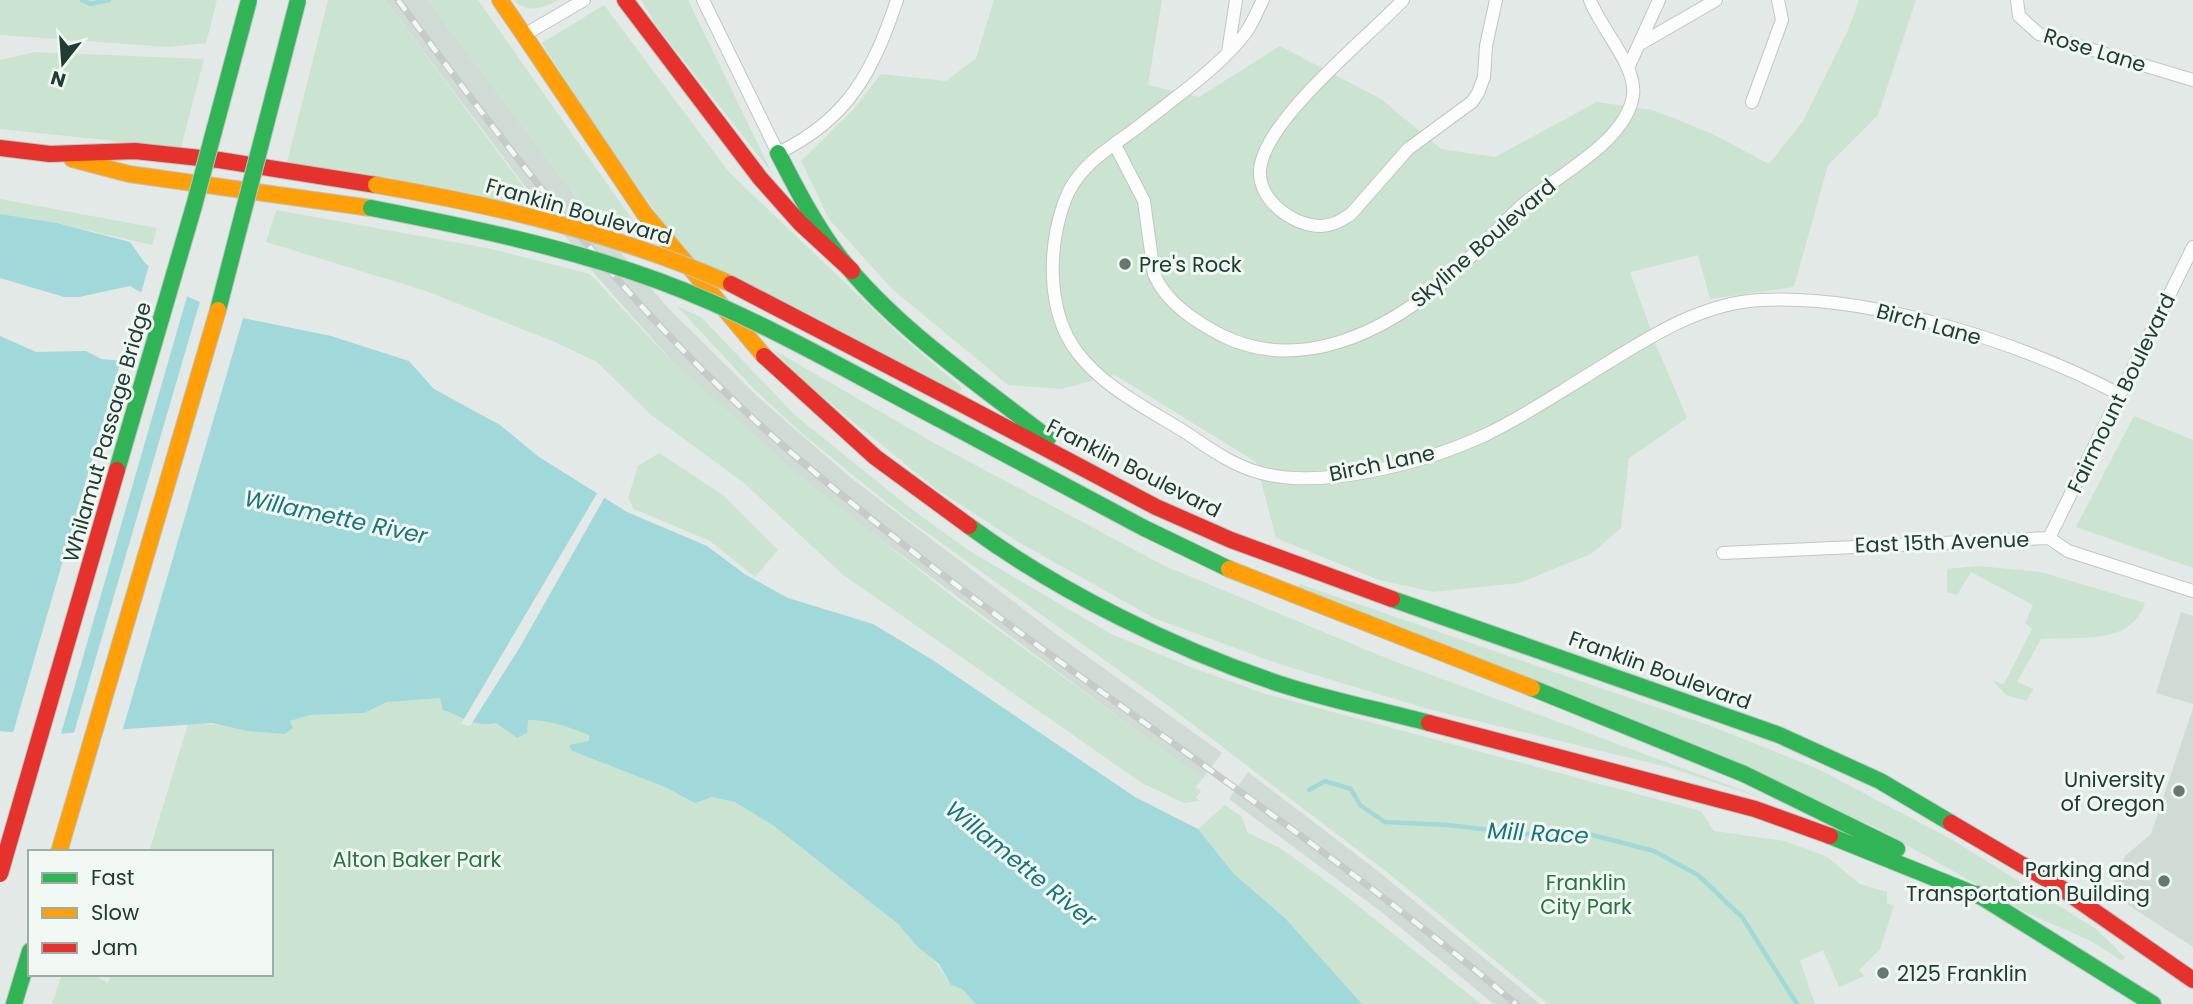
<svg xmlns="http://www.w3.org/2000/svg" width="2193" height="1004" font-family="Poppins,sans-serif">
<style>
.built{fill:#d0dbd5}
.green{fill:#cbe4d1}
.water{fill:#a1d8d9}
.pier{fill:#e3e9e6}
.lines{fill:none;stroke-linecap:round;stroke-linejoin:round}
.stream{stroke:#a1d8d9;stroke-width:4.5}
.street-casing{stroke:#c0c6c3;stroke-width:14}
.fast-casing{stroke:#bbc5c2;stroke-width:18}
.slow-casing{stroke:#bbc5c2;stroke-width:18}
.jam-casing{stroke:#bbc5c2;stroke-width:18}
.street{stroke:#fbfcfb;stroke-width:12}
.fast{stroke:#30b455;stroke-width:16}
.slow{stroke:#ff9f0a;stroke-width:16}
.jam{stroke:#e5322d;stroke-width:16}
.rail-casing{stroke:#c6cac9;stroke-width:7}
.rail{stroke:#f1f8f4;stroke-width:4.5;stroke-dasharray:13;stroke-linecap:butt}
.fast-bridge-casing{stroke:#bbc5c2;stroke-width:18;stroke-linecap:butt}
.slow-bridge-casing{stroke:#bbc5c2;stroke-width:18;stroke-linecap:butt}
.jam-bridge-casing{stroke:#bbc5c2;stroke-width:18;stroke-linecap:butt}
.fast-bridge{stroke:#30b455;stroke-width:16}
.slow-bridge{stroke:#ff9f0a;stroke-width:16}
.jam-bridge{stroke:#e5322d;stroke-width:16}
.poi-dot{fill:#647972;stroke:#f1f8f4;stroke-width:2.5}
.labels{text-anchor:middle;dominant-baseline:central;stroke-width:6;stroke-linejoin:round;paint-order:stroke}
.street-label{font-size:21px;fill:#203d33;stroke:#f1f8f4}
.poi-label{font-size:21px;fill:#203d33;stroke:#f1f8f4;text-anchor:start}
.park-label{font-size:21px;fill:#28763f;stroke:#f1f8f4}
.water-label{font-size:23px;font-style:italic;fill:#17757d;stroke:#f1f8f4}
</style>
<rect width="100%" height="100%" fill="#e3e9e6"/>
<path class="built" d="M 385,0 L 427,0 L 598,226 L 669,309 L 759,398 L 851,478 L 1056,634 L 1222,753 L 1202,779 L 849,516 L 776,457 L 674,363 L 600,280 L 528,190 Z
M 2181,612 L 2193,616 L 2193,704 L 2156,693 Z
M 2193,708 L 2193,947 L 2119,899 L 2114,883 L 2125,856 L 2151,834 Z
M 1248,772 L 1379,872 L 1540,1004 L 1494,1004 L 1384,914 L 1229,799 Z"/>
<path class="green" d="M 0,0 L 217,0 L 206,43 L 169,47 L 0,35 Z
M 328,0 L 385,0 L 540,209 L 287,162 Z
M 427,0 L 478,0 L 646,239 L 600,226 L 553,168 Z
M 514,0 L 559,0 C 545,7 526,15 514,0 Z
M 641,0 L 688,0 L 772,173 L 656,25 Z
M 994,0 L 1162,0 L 1148,85 L 1199,97 L 1280,46 L 1381,99 L 1441,149 L 1495,157 L 1597,102 L 1653,110 L 1713,134 L 1769,164 L 1803,121 L 1848,30 L 1859,0 L 1916,0 L 1878,115 L 1828,165 L 1794,287 L 1710,299 L 1698,255 L 1630,272 L 1657,347 L 1687,418 L 1629,458 L 1621,528 L 1591,554 L 1519,583 L 1433,592 L 1379,580 L 1276,538 L 1256,462 L 1115,375 L 1061,389 L 1008,385 L 891,288 L 829,219 L 801,161 L 853,110 L 881,74 L 946,81 L 976,58 Z
M 604,5 L 729,172 L 902,337 L 962,388 L 957,396 L 687,256 L 601,135 L 542,43 Z
M 35,52 L 204,59 L 181,148 L 0,129 L 0,60 Z
M 0,199 L 157,228 L 152,245 L 57,223 L 0,214 Z
M 276,210 L 487,248 L 590,274 L 670,359 L 800,476 L 957,600 L 1203,778 L 1196,787 L 1201,791 L 1196,798 L 1200,801 L 1184,803 L 1142,783 L 842,574 L 744,483 L 650,414 L 597,362 L 555,342 L 423,290 L 266,242 Z
M 677,306 L 701,317 L 796,416 L 910,508 L 971,552 L 1111,634 L 1193,668 L 1266,694 L 1701,811 L 1714,831 L 1784,841 L 1809,850 L 1827,857 L 1860,884 L 1887,892 L 1887,903 L 1894,906 L 1880,949 L 1859,970 L 1864,976 L 1839,987 L 1823,950 L 1800,961 L 1815,1004 L 1548,1004 L 1392,876 L 1170,707 L 901,514 L 805,436 L 755,390 Z
M 774,350 L 936,444 L 1165,566 L 1386,658 L 1771,801 L 1667,767 L 1428,709 L 1279,664 L 1154,618 L 1020,543 L 936,489 L 801,379 Z
M 2134,416 L 2193,440 L 2193,568 L 2076,527 Z
M 659,453 L 723,495 L 778,550 L 755,577 L 710,541 L 634,509 L 628,498 L 638,466 Z
M 1977,566 L 2041,572 L 2145,603 C 2131,646 2079,636 2041,639 L 2017,682 L 2034,689 L 2026,701 L 2006,695 L 1993,681 L 2004,684 L 2032,629 L 2025,623 L 2033,605 L 1971,572 L 1957,595 L 1947,592 L 1947,569 Z
M 1300,584 L 1711,726 L 1816,768 L 1951,839 L 2096,929 L 2125,957 L 2122,961 L 2089,940 L 2029,914 L 1873,826 L 1296,591 Z
M 421,698 L 440,698 C 455,714 474,728 496,723 L 517,738 L 528,720 C 549,720 569,727 589,734 L 589,742 L 576,744 L 572,751 L 666,787 C 689,805 711,791 737,803 C 767,817 793,842 819,862 C 862,896 924,938 951,985 L 962,989 L 976,1004 L 52,1004 L 62,974 L 92,974 L 108,983 L 111,974 L 271,974 L 271,852 L 149,852 L 188,724 C 221,722 252,731 285,734 L 289,721 L 310,715 L 364,713 L 387,702 Z
M 1225,805 L 1242,817 L 1248,833 L 1280,848 L 1337,889 L 1481,1004 L 1362,1004 L 1285,918 L 1234,874 L 1198,829 Z"/>
<path class="water" d="M 0,214 L 57,223 L 130,242 L 145,263 L 178,292 L 228,315 L 331,336 L 409,361 L 434,389 L 500,425 L 539,457 L 627,512 L 707,546 L 746,575 L 788,598 L 873,624 L 931,659 L 1135,797 L 1198,829 L 1234,874 L 1285,918 L 1362,1004 L 976,1004 L 962,989 L 951,985 L 939,964 L 918,947 L 898,924 L 774,826 L 735,802 L 712,797 L 695,803 L 665,787 L 572,751 L 569,745 L 589,741 L 589,735 C 569,727 549,720 528,720 L 527,733 L 517,738 L 496,723 C 474,728 463,716 443,710 L 440,698 L 387,702 L 364,713 L 310,715 L 290,721 L 293,728 L 285,734 L 248,731 L 212,723 L 42,735 L 0,731 L 0,336 L 36,352 L 86,351 L 101,359 L 134,362 L 152,344 L 166,307 L 130,286 L 79,297 L 64,297 L 0,278 Z"/>
<path class="pier" d="M 150,262 L 188,293 L 60,737 L 12,736 L 122,357 L 132,358 L 149,342 L 162,308 L 140,296 Z
M 201,298 L 244,315 L 122,732 L 73,736 Z
M 599,490 L 606,495 L 520,647 L 470,726 L 461,724 Z"/>
<g class="lines">
<path class="stream" d="M 82,0 L 90,4 L 109,0
M 1309,790 L 1325,781 L 1351,789 L 1360,805 L 1385,822 L 1447,825 L 1526,834 L 1581,832 L 1654,851 L 1698,875 L 1742,917 L 1797,1004"/>
<defs>
<path id="street" d="M 703,0 L 778,153 C 849,119 873,71 897,0
M 1263,0 C 1257,11 1252,25 1244,35 C 1217,69 1177,96 1143,123 C 1113,147 1079,163 1065,200 C 1048,246 1046,311 1077,352 C 1104,388 1148,409 1185,432 C 1209,448 1233,466 1261,473 C 1324,490 1427,462 1485,435 C 1521,418 1555,395 1588,375 C 1640,343 1697,303 1761,300 C 1871,294 2022,343 2119,394
M 1403,0 C 1367,38 1264,120 1260,170 C 1258,200 1293,226 1321,226 C 1333,226 1341,220 1351,214 L 1408,149 L 1472,102 L 1478,93 L 1484,77 L 1486,46 L 1496,0
M 2017,0 L 2019,16 L 2039,34 L 2193,80
M 524,35 L 584,0
M 1640,44 L 1716,0
M 1228,52 L 1236,0
M 1628,68 L 1659,0
M 1752,102 L 1782,20 L 1778,0
M 1115,145 L 1144,201 L 1154,274 C 1166,303 1196,322 1223,336 C 1300,373 1382,333 1442,283 C 1472,259 1497,227 1526,202 C 1558,175 1627,141 1633,95 C 1637,66 1600,28 1590,0
M 2049,538 L 2193,247
M 1723,553 L 2049,538 L 2068,551 L 2193,591"/>
<path id="fast" d="M 778,153 C 796,188 814,223 838,255 C 894,327 976,382 1048,438
M 945,422 L 1144,528 L 1229,569
M 969,526 C 1059,592 1175,649 1280,684 C 1329,700 1380,710 1429,723
M 1392,599 L 1779,735 L 1880,781 L 1951,823
M 1532,688 L 1744,774 L 1897,849
M 1830,836 L 1989,900
M 1977,894 L 2153,1004
M 14,1004 L 30,951"/>
<path id="slow" d="M 500,0 L 524,35
M 524,35 L 644,213 L 764,356
M 72,159 L 129,174 L 371,208
M 1229,569 L 1532,688"/>
<path id="jam" d="M 625,0 L 760,178 L 800,223 L 852,271
M 0,148 L 50,154 L 135,151 L 219,160 L 376,185
M 764,356 L 875,457 L 969,526
M 956,401 L 1156,507 L 1231,540 L 1392,599
M 1429,723 L 1755,809 L 1830,836
M 1951,823 L 2055,884 L 2193,980"/>
</defs>
<use href="#street" class="street-casing"/>
<use href="#fast" class="fast-casing"/>
<use href="#slow" class="slow-casing"/>
<use href="#jam" class="jam-casing"/>
<use href="#street" class="street"/>
<use href="#fast" class="fast"/>
<use href="#slow" class="slow"/>
<use href="#jam" class="jam"/>
<defs>
<path id="rail" d="M 398,0 C 514,158 631,312 779,442 C 1012,645 1280,804 1516,1004"/>
</defs>
<use href="#rail" class="rail-casing"/>
<use href="#rail" class="rail"/>
<defs>
<path id="fast-bridge" d="M 371,208 C 468,227 566,247 659,281 C 759,318 851,373 945,422
M 218,310 L 298,0
M 117,470 L 194,206 L 249,0"/>
<path id="slow-bridge" d="M 376,185 C 499,206 617,234 731,284
M 59,852 L 218,310"/>
<path id="jam-bridge" d="M 731,284 L 956,401
M 0,874 L 117,470"/>
</defs>
<use href="#fast-bridge" class="fast-bridge-casing"/>
<use href="#slow-bridge" class="slow-bridge-casing"/>
<use href="#jam-bridge" class="jam-bridge-casing"/>
<use href="#fast-bridge" class="fast-bridge"/>
<use href="#slow-bridge" class="slow-bridge"/>
<use href="#jam-bridge" class="jam-bridge"/>
</g>
<g class="poi-dot">
<circle cx="1125" cy="264" r="7"/>
<circle cx="2179" cy="791" r="7"/>
<circle cx="2164" cy="881" r="7"/>
<circle cx="1883" cy="973" r="7"/>
</g>
<g class="labels">
<g class="street-label">
<text transform="translate(2095 50) rotate(17)">Rose Lane</text>
<text transform="translate(579 211) rotate(16)">Franklin Boulevard</text>
<text transform="translate(1483 243) rotate(-41)">Skyline Boulevard</text>
<text transform="translate(1929 324) rotate(15)">Birch Lane</text>
<text transform="translate(2121 393) rotate(-64)">Fairmount Boulevard</text>
<text transform="translate(107 432) rotate(-74)">Whilamut Passage Bridge</text>
<text transform="translate(1382 463) rotate(-12)">Birch Lane</text>
<text transform="translate(1134 468) rotate(27)">Franklin Boulevard</text>
<text transform="translate(1942 542) rotate(-2)">East 15th Avenue</text>
<text transform="translate(1660 670) rotate(20)">Franklin Boulevard</text>
</g>
<g class="poi-label">
<text x="1139" y="264">Pre's Rock</text>
<text x="2165" y="779" text-anchor="end">University<tspan x="2165" dy="24">of Oregon</tspan></text>
<text x="2150" y="869" text-anchor="end">Parking and<tspan x="2150" dy="24">Transportation Building</tspan></text>
<text x="1897" y="973">2125 Franklin</text>
</g>
<g class="park-label">
<text x="417" y="859">Alton Baker Park</text>
<text x="1586" y="882">Franklin<tspan x="1586" dy="24">City Park</tspan></text>
</g>
<g class="water-label">
<text transform="translate(336 517) rotate(12)">Willamette River</text>
<text transform="translate(1538 833) rotate(3)">Mill Race</text>
<text transform="translate(1021 864) rotate(39)">Willamette River</text>
</g>
</g>
<rect x="28" y="850" width="245" height="126" fill="#f1f8f4" stroke="#9dada7" stroke-width="2"/>
<rect x="42" y="873" width="35" height="10" fill="#30b455" stroke="#9dada7" stroke-width="2"/>
<text x="91" y="885" font-size="21" fill="#203d33">Fast</text>
<rect x="42" y="908" width="35" height="10" fill="#ff9f0a" stroke="#9dada7" stroke-width="2"/>
<text x="91" y="920" font-size="21" fill="#203d33">Slow</text>
<rect x="42" y="943" width="35" height="10" fill="#e5322d" stroke="#9dada7" stroke-width="2"/>
<text x="91" y="955" font-size="21" fill="#203d33">Jam</text>
<g transform="translate(63 63) rotate(197)" stroke="#f1f8f4" stroke-width="5" paint-order="stroke">
<path d="M0-5L12 26L0 18L-12 26Z" fill="#203d33"/>
<text y="-10" font-size="19" font-weight="bold" text-anchor="middle" fill="#203d33">N</text>
</g>
</svg>
